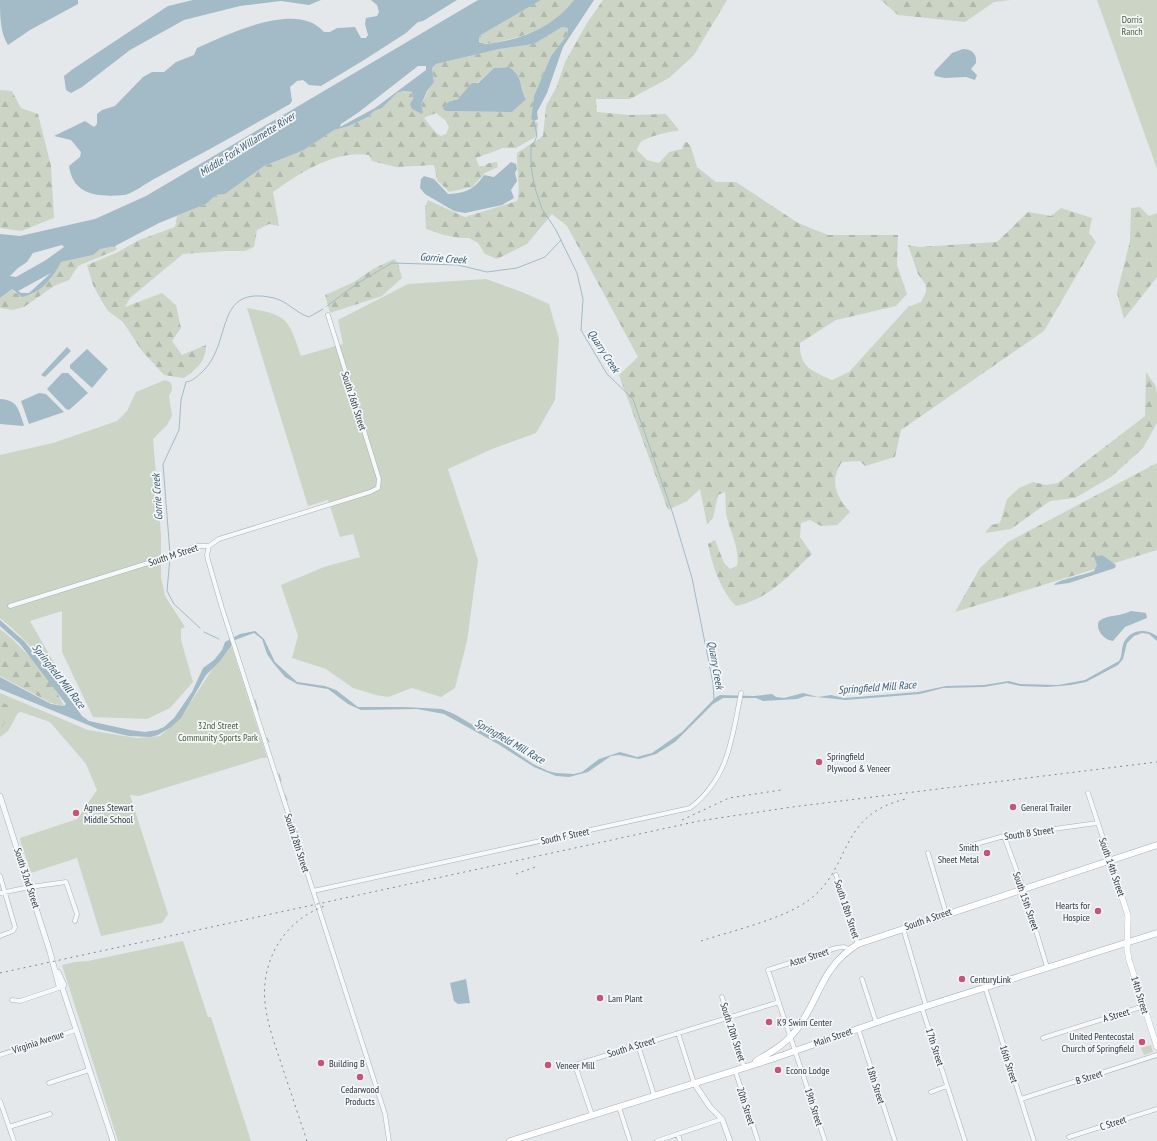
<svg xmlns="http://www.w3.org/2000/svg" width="1157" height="1141" font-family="'PT Sans Narrow',sans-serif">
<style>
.green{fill:#ccd4c6}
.forest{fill:url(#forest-firs);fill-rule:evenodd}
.water{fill:#a3bac7;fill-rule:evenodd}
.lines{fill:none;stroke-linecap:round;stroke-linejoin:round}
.stream{stroke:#a3bac7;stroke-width:1}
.minor-casing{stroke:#a9b0b5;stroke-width:5}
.tertiary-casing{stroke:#a9b0b5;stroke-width:6}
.secondary-casing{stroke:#a9b0b5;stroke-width:6}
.primary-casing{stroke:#a4aeb5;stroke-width:7}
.minor{stroke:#f7f8f9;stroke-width:4}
.tertiary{stroke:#f7f8f9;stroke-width:5}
.secondary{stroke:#fff;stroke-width:5.5}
.primary{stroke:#fff;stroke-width:6}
.rail{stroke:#7f8a93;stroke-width:1;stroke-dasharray:2 4;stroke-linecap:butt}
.poi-dot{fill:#c45578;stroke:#f4f6f8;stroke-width:1.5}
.labels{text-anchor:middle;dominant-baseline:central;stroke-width:3.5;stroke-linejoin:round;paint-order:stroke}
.park-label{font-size:10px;fill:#475c3b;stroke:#f4f6f8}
.street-label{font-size:10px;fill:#2d3842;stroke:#f4f6f8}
.poi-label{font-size:10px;fill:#2d3842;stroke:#f4f6f8;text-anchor:start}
.water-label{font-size:11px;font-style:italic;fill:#3a5c72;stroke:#f4f6f8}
</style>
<defs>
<pattern id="forest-firs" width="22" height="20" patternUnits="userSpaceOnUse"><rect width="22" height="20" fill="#ccd4c6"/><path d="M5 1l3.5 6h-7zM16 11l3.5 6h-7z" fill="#b0b7ab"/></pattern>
</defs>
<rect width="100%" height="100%" fill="#e4e8eb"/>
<path class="green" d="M 1097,0 L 1157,0 L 1157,169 Z
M 486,279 L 522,292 L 549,304 L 559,339 L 555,400 L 536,433 L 492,449 L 448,469 L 478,560 L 467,641 L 455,688 L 441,697 L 412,688 L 388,697 L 376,695 L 353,688 L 326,669 L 292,658 L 298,636 L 281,585 L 324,567 L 360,557 L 353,534 L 340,537 L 328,500 L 308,506 L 247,308 C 288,315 288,318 301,356 L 343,344 L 338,320 L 408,284 Z
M 165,380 L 170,382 L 172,386 L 172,390 L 169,396 L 172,416 L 167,425 L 153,439 L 161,535 L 161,577 L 165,596 L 185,627 L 181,629 L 181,640 L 193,682 L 170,708 L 147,719 L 93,717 L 62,652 L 62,611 L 30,621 L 69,689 L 66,691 C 48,665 25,638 0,618 L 0,455 L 53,443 L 117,421 L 127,411 L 136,392 Z
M 230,642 L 267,758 L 262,758 L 139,796 L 130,795 L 168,914 L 162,923 L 101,936 L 77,858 L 31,873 L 20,840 L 20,838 L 77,819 L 97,790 L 86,764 L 50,722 L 21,712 L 18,713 L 8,731 L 0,737 L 0,693 L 88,730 L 137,738 L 160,736 L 181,717 Z
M 183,941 L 208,1017 L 211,1017 L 251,1141 L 118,1141 L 62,965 L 75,962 L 88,961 Z
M 1151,1045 L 1153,1052 L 1144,1055 L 1141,1048 Z"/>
<path class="forest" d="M 541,0 L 574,0 C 554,25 533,34 502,41 C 494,43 485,46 478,40 L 479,36 Z
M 603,0 L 727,0 L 694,55 L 669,78 L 630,99 L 596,99 L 597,112 L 629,115 L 666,114 L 679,130 L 678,131 C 671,131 646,137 641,142 C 639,144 638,147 637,150 L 647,160 L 659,163 L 669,152 L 682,149 L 684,143 L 687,142 L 691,147 L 697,167 L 716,182 L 736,182 L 798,223 L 828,235 L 898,235 L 897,265 L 907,294 L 896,306 L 836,320 L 800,343 C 799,367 812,371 832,380 L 849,372 L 908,307 L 921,302 L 926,292 L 926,285 L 918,274 L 908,245 L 919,247 L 997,242 L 1028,212 L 1051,216 L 1061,208 L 1092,218 L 1089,233 L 1096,242 L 1044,331 L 901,430 L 895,457 L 865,466 L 860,461 L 842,462 C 829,481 836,496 850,512 L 837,525 L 821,526 L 810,520 L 801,523 L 800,537 L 812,554 C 788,576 769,599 736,606 C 721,591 712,565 708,544 L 715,540 L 724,563 L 730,569 L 737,566 C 740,550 731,533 727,518 C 725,510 726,500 725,492 L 718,495 L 713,518 L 707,524 L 700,489 L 687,501 L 668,510 L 619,375 L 638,357 L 567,226 L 552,214 L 527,244 L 497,259 L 485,254 L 478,243 L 469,238 L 460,238 L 444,235 L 426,229 L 425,207 L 428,200 L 465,217 L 517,201 C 521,194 516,163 517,153 L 543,136 L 546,106 L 557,86 L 565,62 L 587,23 Z
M 881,0 L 1011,0 L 994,2 L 965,22 L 898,15 Z
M 562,27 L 568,28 L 567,35 L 551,56 L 534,96 L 531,119 L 538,123 L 537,136 L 516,148 L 503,148 L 476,158 L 479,166 L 484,166 L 489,163 L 497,162 L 498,167 L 485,173 L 472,187 L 449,192 L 437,180 L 434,165 L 396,167 L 372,161 L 369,155 C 334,150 300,173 273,192 L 279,226 L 269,224 L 257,230 L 254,247 L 245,251 L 225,251 L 183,254 L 130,298 L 125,307 L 162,293 L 176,305 L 181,328 L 172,341 L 182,355 L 206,345 C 206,361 197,369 184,378 L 164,375 L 142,351 L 123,322 L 108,311 L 100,298 L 93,285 L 87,265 L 118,252 L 139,240 L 175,227 L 177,216 L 206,204 L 216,195 L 225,194 L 264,166 L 304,150 L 334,130 L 349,126 L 368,117 L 374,111 L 382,108 L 397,93 L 403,91 L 412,93 L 413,100 L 423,112 L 421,105 L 434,79 L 432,68 L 436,64 L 499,49 L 534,44 ZM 509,67 C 524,77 518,85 526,98 L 512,112 L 446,111 L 451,100 L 457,100 L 494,68 ZM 436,113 L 445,120 L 449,127 L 446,134 L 441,136 L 436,133 L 424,118 Z
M 0,90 L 12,91 L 21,108 L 38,114 L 51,166 L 54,218 L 21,231 L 0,228 Z
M 1140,207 L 1149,216 L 1157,213 L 1157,277 L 1124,319 L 1117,293 L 1130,241 L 1131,208 Z
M 115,246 L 117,249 L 114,251 L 78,266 L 69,280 L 54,286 L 24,307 L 13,310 L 0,308 L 0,298 L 12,289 L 15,293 L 31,295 L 51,279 L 61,262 L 93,255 L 100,249 Z
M 394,259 L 398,263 L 402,278 L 382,296 L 330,313 L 325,295 L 354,282 L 373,269 Z
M 1146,372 L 1155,385 L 1157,393 L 1157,423 L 1143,448 L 1111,477 L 1075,498 L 1050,501 L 1011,529 L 985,533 L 991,525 L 1000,523 L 1007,499 L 1019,488 L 1033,482 L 1046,485 L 1058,483 L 1145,416 Z
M 1157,463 L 1157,550 L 955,612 L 980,568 L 1008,542 Z
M 0,629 C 20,643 55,683 64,706 L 51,703 L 0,676 Z
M 0,701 L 9,706 L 10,714 L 0,730 L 0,722 L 4,713 Z"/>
<path class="water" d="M 0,0 L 78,0 L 78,4 L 30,30 L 8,45 C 0,33 0,15 0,0 Z
M 193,0 L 321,0 L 309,5 L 281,1 L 240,6 L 184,20 L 130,50 L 82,87 L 71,93 L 66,90 L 64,76 L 73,69 L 168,6 Z
M 371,0 L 457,0 L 423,21 L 418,22 L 406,33 L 364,60 L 321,86 L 309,85 L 303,80 L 297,81 L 290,87 L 292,101 L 290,104 C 246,129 201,154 156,178 C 148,182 132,194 124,195 C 99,197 73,196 69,166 L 80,157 L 81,152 L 71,140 L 54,136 L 85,121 L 94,127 L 97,124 L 97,114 L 102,110 L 115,106 L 143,77 L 152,72 L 164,72 L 176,62 L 194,55 L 197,48 C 229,34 297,0 324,32 L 330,32 L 337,28 L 355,27 L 361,38 L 366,38 L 368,35 L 365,24 L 366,18 L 377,16 L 379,12 L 377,5 Z
M 478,0 L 541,0 L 479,36 L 479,42 L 486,44 C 521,40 552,28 574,0 L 594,0 L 563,47 L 547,93 L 537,112 L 538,119 L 534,121 L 531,119 L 534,96 L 551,56 L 567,35 L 568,28 L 562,27 L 534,44 L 499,49 L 436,64 L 432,68 L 434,82 L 427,91 L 421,105 L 423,112 L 422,114 L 412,109 L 410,104 L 413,99 L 412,92 L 403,91 L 397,93 L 382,108 L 374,111 L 368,117 L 349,126 L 334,130 L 304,150 L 264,166 L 225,194 L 216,195 L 206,204 L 159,223 L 115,246 L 100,249 L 93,255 L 61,262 C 53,278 41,293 22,297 L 12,289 L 0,298 L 0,234 L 20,236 L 95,219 L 146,196 ZM 418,66 L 426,66 L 426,70 L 375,108 L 340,127 L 341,124 L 359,112 ZM 62,245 L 64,247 L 46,260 L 16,277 L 10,276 L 18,268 L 27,262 L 33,253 ZM 51,273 L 29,293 L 21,293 L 18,291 Z
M 963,49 C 972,49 977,54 976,63 L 971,69 L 977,75 L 975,80 L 966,77 L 945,78 L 935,76 L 934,73 L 935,71 L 952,53 Z
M 509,67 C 524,77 518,85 526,99 L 512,112 L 446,111 L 443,109 C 447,102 450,100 457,100 L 472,83 L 478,83 L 494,68 Z
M 511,162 L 516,164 L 517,169 L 515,173 L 517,181 L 511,190 L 514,198 L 502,205 L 465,213 L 454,211 L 425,194 L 420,188 L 421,179 L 424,176 L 434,179 L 448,194 C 465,193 474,190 484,175 L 494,177 Z
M 67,347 L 71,351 L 45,377 L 41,375 Z
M 87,349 L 108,369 L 92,388 L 70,368 L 70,365 Z
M 62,373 L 68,373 L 88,393 L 69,410 L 66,409 L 47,389 Z
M 39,393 L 46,394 L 64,412 L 29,424 L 21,401 Z
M 0,399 C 18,400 18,409 24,425 L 23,426 L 0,424 Z
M 1102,555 L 1116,565 L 1115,568 L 1069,583 L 1054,585 C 1056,580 1085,575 1094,571 L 1097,565 L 1094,557 Z
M 1131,611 L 1146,613 L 1147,618 L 1125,627 L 1113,641 C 1103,640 1095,629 1099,621 C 1109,614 1120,617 1131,611 Z
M 0,620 L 24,641 L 60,685 L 82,716 L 89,721 L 130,730 L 145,732 L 157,730 L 164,727 L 174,718 L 192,692 L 203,668 L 214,660 L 222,650 L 225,642 L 240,634 L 255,631 L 264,639 L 275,662 L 297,682 L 325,686 L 336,690 L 358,707 L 404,707 L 442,709 L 454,714 L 494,737 L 533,764 L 548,771 L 556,773 L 574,774 L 582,772 L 599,759 L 620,752 L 637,757 L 652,753 L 682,732 L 715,698 L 720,695 L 754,696 L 772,694 L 776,697 L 784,698 L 803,693 L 818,697 L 831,695 L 844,698 L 918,692 L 946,686 L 984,685 L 1009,681 L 1020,684 L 1058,685 L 1085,680 L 1119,661 C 1123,655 1121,648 1124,642 C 1131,629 1146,628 1157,636 L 1157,641 L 1149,634 L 1142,633 L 1134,636 L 1127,643 L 1123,659 L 1118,665 L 1086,682 L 1071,685 L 1047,687 L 1020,686 L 1007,683 L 984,687 L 943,688 L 920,694 L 846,700 L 806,696 L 797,699 L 763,701 L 756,698 L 723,698 L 713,704 L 675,742 L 656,754 L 639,759 L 619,755 L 611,756 L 588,772 L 569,777 L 556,776 L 534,767 L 498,744 L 444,714 L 417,709 L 361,710 L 348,704 L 328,689 L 297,684 L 285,677 L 274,664 L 267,654 L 262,639 L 254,633 L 235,640 L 220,661 L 206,675 L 181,718 L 171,727 L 158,735 L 150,737 L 129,736 L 98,729 L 0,689 L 0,677 L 51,704 L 64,706 L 66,704 L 20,644 L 0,626 Z
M 466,979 L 470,1003 L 458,1004 L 454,1001 L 450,983 Z"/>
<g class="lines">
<path class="stream" d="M 534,121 L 537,136 L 531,149 L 531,166 L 535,188 L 542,209 L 556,230 L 577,273 L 583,299 L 581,330 L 607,374 L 633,399 L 673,514 L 692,578 L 713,683 L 714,699
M 327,306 L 358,283 L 392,263 L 458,265 L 487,272 L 517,268 L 545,257 L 561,240
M 170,554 L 163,464 L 179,430 L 181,400 L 186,382 C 193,381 196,377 201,373 C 234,344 212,284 274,298 C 287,301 296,313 309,317 L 323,309
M 170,557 L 167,591 L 174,604 L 200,628
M 204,632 L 219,639
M 255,700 L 258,710
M 267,738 L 269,742
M 279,774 L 281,781
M 285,795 L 287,800
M 290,811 L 292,815
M 295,826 L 298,834
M 300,843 L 305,856"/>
<defs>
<path id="minor" d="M 209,546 L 207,555 L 208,560 L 222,608 L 385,1114 L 389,1141
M 10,606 L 177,554 L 196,546 L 209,546 L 219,539 L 370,492 L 378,488 L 379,479 L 328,315
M 1088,793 L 1110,859
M 1004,836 L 1023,888 L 1047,967
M 962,848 L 1004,836 L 1097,823
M 928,853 L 946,913
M 836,875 L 858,944
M 0,876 L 15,927 L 13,931 L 0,936
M 313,891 L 690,808 C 729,778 732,738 741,693
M 0,893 L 30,887 L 66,882 L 77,914 L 75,921
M 903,928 L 926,1006
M 862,979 L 876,1022
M 985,987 L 1034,1141
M 722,997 L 744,1067
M 12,1000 L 20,1001 L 62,987
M 922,1008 L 965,1141
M 858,1028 L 895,1141
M 678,1033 L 694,1083
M 1043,1038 L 1144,1006
M 638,1045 L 654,1095
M 0,1055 L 76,1030
M 735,1070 L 758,1141
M 49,1083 L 89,1070
M 931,1092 L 947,1086
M 1021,1099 L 1157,1055
M 0,1101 L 14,1141
M 619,1107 L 630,1141
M 592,1115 L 575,1065 L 779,1002
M 9,1127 L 50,1114
M 678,1134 L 680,1141
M 1069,1137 L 1157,1109
M 657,1141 L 722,1119
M 825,1141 L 768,970 L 836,948 L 844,947 L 849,949"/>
<path id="tertiary" d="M 0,796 L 50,952 L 59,986 L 62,987
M 58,972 L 64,985 L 62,987 L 113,1141
M 694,1083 L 710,1107 L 722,1119 L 730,1141"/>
<path id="secondary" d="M 1110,859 L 1128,916 L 1127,949 L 1129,960 L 1157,1047"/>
<path id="primary" d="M 756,1061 C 771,1052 786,1044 797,1029 C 821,997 820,968 858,944 L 1157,845
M 510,1141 L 772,1059 L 895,1016 L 1157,933"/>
</defs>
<use href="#minor" class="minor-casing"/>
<use href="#tertiary" class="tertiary-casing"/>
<use href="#secondary" class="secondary-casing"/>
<use href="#primary" class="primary-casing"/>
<use href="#minor" class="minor"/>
<use href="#tertiary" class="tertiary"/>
<use href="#secondary" class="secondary"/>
<use href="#primary" class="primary"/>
<path class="rail" d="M 682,820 L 729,798 L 781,790
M 516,874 L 538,866
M 701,941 C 731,931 784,919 809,900 C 853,867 837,815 906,799
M 0,973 L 699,821 L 792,807 L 1157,762
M 307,1141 C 299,1117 291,1093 283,1069 C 277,1050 269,1030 266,1010 C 258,965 282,921 325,906"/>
</g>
<g class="poi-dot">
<circle cx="819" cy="762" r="4"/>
<circle cx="1013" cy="807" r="4"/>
<circle cx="76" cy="813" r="4"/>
<circle cx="987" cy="853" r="4"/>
<circle cx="1098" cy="911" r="4"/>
<circle cx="962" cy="979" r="4"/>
<circle cx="600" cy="998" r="4"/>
<circle cx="769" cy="1022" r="4"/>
<circle cx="1142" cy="1042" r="4"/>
<circle cx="321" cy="1063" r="4"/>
<circle cx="548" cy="1065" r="4"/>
<circle cx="778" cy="1070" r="4"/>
<circle cx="360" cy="1077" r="4"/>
</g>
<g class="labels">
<g class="park-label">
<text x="1132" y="19">Dorris<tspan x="1132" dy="12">Ranch</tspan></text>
<text x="218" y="725">32nd Street<tspan x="218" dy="12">Community Sports Park</tspan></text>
</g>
<g class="street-label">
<text transform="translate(354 401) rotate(72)">South 26th Street</text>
<text transform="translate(173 555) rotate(-18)">South M Street</text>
<text transform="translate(1029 833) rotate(-8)">South B Street</text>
<text transform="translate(565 836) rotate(-12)">South F Street</text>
<text transform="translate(297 843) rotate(72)">South 28th Street</text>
<text transform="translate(1112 867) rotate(71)">South 14th Street</text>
<text transform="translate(27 878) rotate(72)">South 32nd Street</text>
<text transform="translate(1026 901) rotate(71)">South 15th Street</text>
<text transform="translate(847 909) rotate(72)">South 18th Street</text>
<text transform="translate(928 919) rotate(-19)">South A Street</text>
<text transform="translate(809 957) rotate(-18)">Aster Street</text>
<text transform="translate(1140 995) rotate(73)">14th Street</text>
<text transform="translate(1116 1015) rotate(-17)">A Street</text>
<text transform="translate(733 1032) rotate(72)">South 20th Street</text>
<text transform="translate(833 1037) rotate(-19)">Main Street</text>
<text transform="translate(38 1042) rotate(-18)">Virginia Avenue</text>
<text transform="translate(631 1047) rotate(-17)">South A Street</text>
<text transform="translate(935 1047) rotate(72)">17th Street</text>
<text transform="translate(1009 1064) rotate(72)">16th Street</text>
<text transform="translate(1089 1077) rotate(-18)">B Street</text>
<text transform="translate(876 1085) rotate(72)">18th Street</text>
<text transform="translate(746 1106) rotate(72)">20th Street</text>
<text transform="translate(814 1107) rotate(72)">19th Street</text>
<text transform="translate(1113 1123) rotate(-18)">C Street</text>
</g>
<g class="poi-label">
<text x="827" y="756">Springfield<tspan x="827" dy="12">Plywood &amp; Veneer</tspan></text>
<text x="84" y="807">Agnes Stewart<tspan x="84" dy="12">Middle School</tspan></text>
<text x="1021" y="807">General Trailer</text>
<text x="979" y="847" text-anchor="end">Smith<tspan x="979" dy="12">Sheet Metal</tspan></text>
<text x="1090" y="905" text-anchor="end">Hearts for<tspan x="1090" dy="12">Hospice</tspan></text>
<text x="970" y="979">CenturyLink</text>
<text x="608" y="998">Lam Plant</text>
<text x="777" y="1022">K9 Swim Center</text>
<text x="1134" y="1036" text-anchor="end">United Pentecostal<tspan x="1134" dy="12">Church of Springfield</tspan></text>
<text x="329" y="1063">Building B</text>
<text x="556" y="1065">Veneer Mill</text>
<text x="786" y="1070">Econo Lodge</text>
<text x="360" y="1089" text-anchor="middle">Cedarwood<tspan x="360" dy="12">Products</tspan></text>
</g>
<g class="water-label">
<text transform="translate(247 144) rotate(-32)">Middle Fork Willamette River</text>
<text transform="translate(443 258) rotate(4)">Gorrie Creek</text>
<text transform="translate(604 351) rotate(57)">Quarry Creek</text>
<text transform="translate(157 497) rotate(-94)">Gorrie Creek</text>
<text transform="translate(716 665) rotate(80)">Quarry Creek</text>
<text transform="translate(59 676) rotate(52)">Springfield Mill Race</text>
<text transform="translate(877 687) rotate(-4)">Springfield Mill Race</text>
<text transform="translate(510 741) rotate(30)">Springfield Mill Race</text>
</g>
</g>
</svg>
